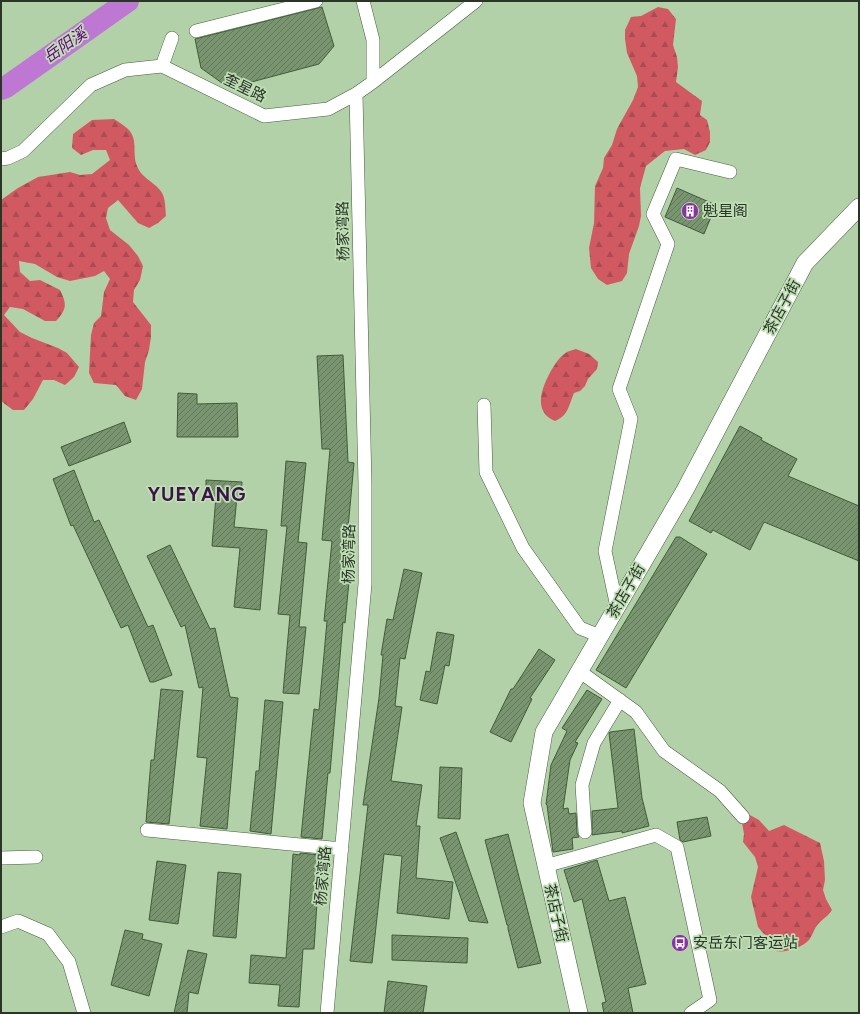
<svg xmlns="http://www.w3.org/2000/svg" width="860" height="1014" font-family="Figtree,'Noto Sans SC',sans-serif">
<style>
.forest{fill:url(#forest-firs)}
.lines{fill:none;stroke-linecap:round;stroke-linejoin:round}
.river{stroke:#be77d3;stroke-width:22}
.building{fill:url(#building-hatch);stroke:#415b38}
.minor-casing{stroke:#445f3c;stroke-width:14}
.major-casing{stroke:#445f3c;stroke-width:18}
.minor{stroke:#fff;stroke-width:13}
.major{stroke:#fff;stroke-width:17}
.labels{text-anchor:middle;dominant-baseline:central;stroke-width:3.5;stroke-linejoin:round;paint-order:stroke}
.street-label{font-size:15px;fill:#293525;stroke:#bfdeb6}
.poi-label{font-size:15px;fill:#293525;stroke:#bfdeb6;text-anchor:start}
.water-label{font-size:16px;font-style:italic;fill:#66007c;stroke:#bfdeb6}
.district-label{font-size:19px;font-weight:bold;letter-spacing:1px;fill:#3d1448;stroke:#bfdeb6}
</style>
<defs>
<pattern id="forest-firs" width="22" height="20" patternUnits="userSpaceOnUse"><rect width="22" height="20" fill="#d15a62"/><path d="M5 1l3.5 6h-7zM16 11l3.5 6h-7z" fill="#aa4b51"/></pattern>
<pattern id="building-hatch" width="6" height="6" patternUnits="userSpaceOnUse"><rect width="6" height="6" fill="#78956f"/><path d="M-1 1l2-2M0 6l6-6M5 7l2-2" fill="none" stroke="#627a5b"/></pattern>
</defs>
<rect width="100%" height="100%" fill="#b3d1a9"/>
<path class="forest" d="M 658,7 L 668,9 L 676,19 L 673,45 L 677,57 L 678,67 L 676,82 L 702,101 L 700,115 L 707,120 L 710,132 L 710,142 L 706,150 L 695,155 L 684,149 L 665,151 L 646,166 L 640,188 L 641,216 L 639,226 L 629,254 L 627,273 L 622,281 L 607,285 L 598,279 L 591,268 L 589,248 L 594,223 L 595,186 L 603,168 L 604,158 L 612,145 L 617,129 L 633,100 L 638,87 L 637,76 L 627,53 L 625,39 L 625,30 L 631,17 L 641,16 Z
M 114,119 C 119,122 125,126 129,130 C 138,140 132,154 137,166 C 141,177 152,181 160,190 C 166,197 165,207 166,216 L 158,223 L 149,228 L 138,223 L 118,200 L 108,208 L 106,218 L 110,230 L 129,245 L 138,256 L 143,266 L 140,280 L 134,290 L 133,302 L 151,325 L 151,337 L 149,350 L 145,362 L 142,389 L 136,400 L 125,396 L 116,385 L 94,383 L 89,373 L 91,335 L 94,323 L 101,316 L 104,292 L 110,279 L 104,271 L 95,276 L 70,281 L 57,277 L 35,264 L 19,261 L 20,272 L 30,281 L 40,280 L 60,290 C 67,304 67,309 56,321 L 45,321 L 23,309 L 10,307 L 4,315 L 20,332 L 32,338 L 58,348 L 67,353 L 79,367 L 74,377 L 65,385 L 54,380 L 43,380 L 33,399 L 24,410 L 13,410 L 1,401 L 1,281 L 2,274 L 1,267 L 1,200 L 18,188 L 38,177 L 70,172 L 80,175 L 92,174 L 110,160 L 106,150 L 93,150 L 81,155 L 72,148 L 73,134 L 92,120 Z
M 576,349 L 589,354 L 598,362 L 597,369 L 588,379 L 585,386 L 580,391 L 574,393 C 569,405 568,416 555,421 C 531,411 543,385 552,369 C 556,363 560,356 567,352 C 569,351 573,350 576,349 Z
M 750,815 L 759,820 L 769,831 L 784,825 L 820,843 L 824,861 L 825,880 L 823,890 L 826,899 L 832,910 C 828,916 824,918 819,923 C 814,928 813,935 809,940 C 801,948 786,953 776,951 L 772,945 L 769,937 L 763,933 L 758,927 L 751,897 L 758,867 L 755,857 L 743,842 L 744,834 L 741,817 Z"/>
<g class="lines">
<path class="river" d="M 1,89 L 6,87 L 128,1"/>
</g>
<path class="building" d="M 322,7 L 334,46 L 319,64 L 229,88 L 201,68 L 195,39 Z
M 677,188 L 716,205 L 704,234 L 665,217 Z
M 343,355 L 348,462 L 354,463 L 346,550 L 352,551 L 345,623 L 343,622 L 330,773 L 328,773 L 322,839 L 301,837 L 314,709 L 319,710 L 327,621 L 324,621 L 332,541 L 322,540 L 330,449 L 322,449 L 317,356 Z
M 178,393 L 197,394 L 197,404 L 237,403 L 238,437 L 177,437 Z
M 124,422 L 131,442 L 69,466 L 61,447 Z
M 740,426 L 762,438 L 761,440 L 797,459 L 788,476 L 859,506 L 859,561 L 764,522 L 750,550 L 713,530 L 711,533 L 689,521 Z
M 286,461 L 306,463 L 298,542 L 307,543 L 299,627 L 306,627 L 299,694 L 283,693 L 290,615 L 278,614 L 287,526 L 281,526 Z
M 74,470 L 94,522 L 99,520 L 148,627 L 153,625 L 172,675 L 154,682 L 150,682 L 128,625 L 121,628 L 73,525 L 71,526 L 53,479 Z
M 206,480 L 242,482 L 241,497 L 237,497 L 234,527 L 267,530 L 260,610 L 234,607 L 240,548 L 212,546 L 216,496 L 206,496 Z
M 676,537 L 680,537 L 707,554 L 626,688 L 596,670 Z
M 170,545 L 210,629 L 215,628 L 230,697 L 238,698 L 227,829 L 200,826 L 207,758 L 197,757 L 203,687 L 199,688 L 185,625 L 181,627 L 147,556 Z
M 404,569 L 422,573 L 405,659 L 400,658 L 395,706 L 402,707 L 391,781 L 422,785 L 416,826 L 420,826 L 416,878 L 453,882 L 449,919 L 397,913 L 402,856 L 384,854 L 372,963 L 350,961 L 368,805 L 363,805 L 379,698 L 383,655 L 381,655 L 387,619 L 393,620 Z
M 437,632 L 454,635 L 449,666 L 445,665 L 437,704 L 420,700 L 426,671 L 430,672 Z
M 539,649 L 555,660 L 530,698 L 532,699 L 511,742 L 490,732 L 511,689 L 513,689 Z
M 161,689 L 183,691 L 169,824 L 146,822 L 151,760 L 154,760 Z
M 587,690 L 602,699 L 575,742 L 578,743 L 570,760 L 563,809 L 568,808 L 569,814 L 576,813 L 577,833 L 579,837 L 572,838 L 573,849 L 553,852 L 547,805 L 546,804 L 551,765 L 567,731 L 562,728 Z
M 265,700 L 283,702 L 271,834 L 250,831 L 256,771 L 259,771 Z
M 634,729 L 642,798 L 649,826 L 622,833 L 622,831 L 592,835 L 592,811 L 618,808 L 609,733 L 610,732 Z
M 440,767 L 462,768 L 460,819 L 438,818 Z
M 707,817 L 711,836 L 683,842 L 680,840 L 677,822 Z
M 456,832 L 488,923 L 469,921 L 440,838 Z
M 508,834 L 541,963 L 518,968 L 508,929 L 508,925 L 507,925 L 485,840 Z
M 300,853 L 320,855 L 314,949 L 303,949 L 299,1007 L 278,1006 L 280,985 L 249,983 L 251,955 L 286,958 L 293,854 L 300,855 Z
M 597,860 L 609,901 L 625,897 L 646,984 L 628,988 L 633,1013 L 604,1013 L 602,1003 L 606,1002 L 582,899 L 574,902 L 564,870 Z
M 157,861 L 186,865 L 178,924 L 149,920 Z
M 218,872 L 241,874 L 236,938 L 213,936 Z
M 125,930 L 143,934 L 142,939 L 162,944 L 149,996 L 111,985 Z
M 392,935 L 468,938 L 467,963 L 392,960 Z
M 188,950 L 207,954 L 198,994 L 189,992 L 187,1013 L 174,1013 Z
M 388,981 L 427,986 L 423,1013 L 384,1013 Z"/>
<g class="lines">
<defs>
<path id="minor" d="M 363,1 L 373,40 L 373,82
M 196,31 L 316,1
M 162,66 L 172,38
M 1,159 L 8,158 L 23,151 L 91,85 L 125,70 L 162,66 L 264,116 L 328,109 L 356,94 L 373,82 L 476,1
M 484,405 L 486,472 L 523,548 L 580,628 L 600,636
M 617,607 L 605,551 L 631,419 L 619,389 L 668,244 L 653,214 L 676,159 L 730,172
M 579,671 L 636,712 L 664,751 L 720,791 L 743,817
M 147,830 L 342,849
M 585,832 L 582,785 L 594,743 L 620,700
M 1,858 L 36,857
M 545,866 L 656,835 L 677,847 L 710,1000 L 691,1013
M 1,927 L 18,921 L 48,934 L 69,962 L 84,1013
M 327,1013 L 365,584 L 365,484 L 356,94"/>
<path id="major" d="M 579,1013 L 532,803 L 544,732 L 685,490 L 805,263 L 859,207"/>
</defs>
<use href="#minor" class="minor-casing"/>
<use href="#major" class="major-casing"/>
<use href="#minor" class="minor"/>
<use href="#major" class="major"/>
</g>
<defs>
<symbol id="building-disc" viewBox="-11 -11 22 22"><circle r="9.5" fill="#8933a0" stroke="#bfdeb6"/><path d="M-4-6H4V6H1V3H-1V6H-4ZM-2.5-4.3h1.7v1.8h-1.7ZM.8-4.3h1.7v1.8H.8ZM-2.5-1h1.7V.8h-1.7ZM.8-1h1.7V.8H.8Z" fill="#fff"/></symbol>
<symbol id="bus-disc" viewBox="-11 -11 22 22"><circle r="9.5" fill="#8933a0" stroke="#bfdeb6"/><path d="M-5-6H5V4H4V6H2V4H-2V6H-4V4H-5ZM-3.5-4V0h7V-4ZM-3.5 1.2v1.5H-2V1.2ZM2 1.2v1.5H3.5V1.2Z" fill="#fff"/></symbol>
</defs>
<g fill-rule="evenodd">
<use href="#building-disc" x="680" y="201" width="20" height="20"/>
<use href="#bus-disc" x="670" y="933" width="20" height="20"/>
</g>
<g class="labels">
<g class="street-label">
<text transform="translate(245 88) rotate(26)">奎星路</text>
<text transform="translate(343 231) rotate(-91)">杨家湾路</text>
<text transform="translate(782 307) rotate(-62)">茶店子街</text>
<text transform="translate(349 554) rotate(-89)">杨家湾路</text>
<text transform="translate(626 591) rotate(-60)">茶店子街</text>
<text transform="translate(323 876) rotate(-85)">杨家湾路</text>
<text transform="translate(556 913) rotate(77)">茶店子街</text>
</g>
<g class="poi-label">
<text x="703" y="211">魁星阁</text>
<text x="693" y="943">安岳东门客运站</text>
</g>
<g class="water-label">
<text transform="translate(65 45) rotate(-35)">岳阳溪</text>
</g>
<g class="district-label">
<text x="197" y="494">YUEYANG</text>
</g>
</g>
<rect width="860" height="1014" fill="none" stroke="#293525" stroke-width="4"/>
</svg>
